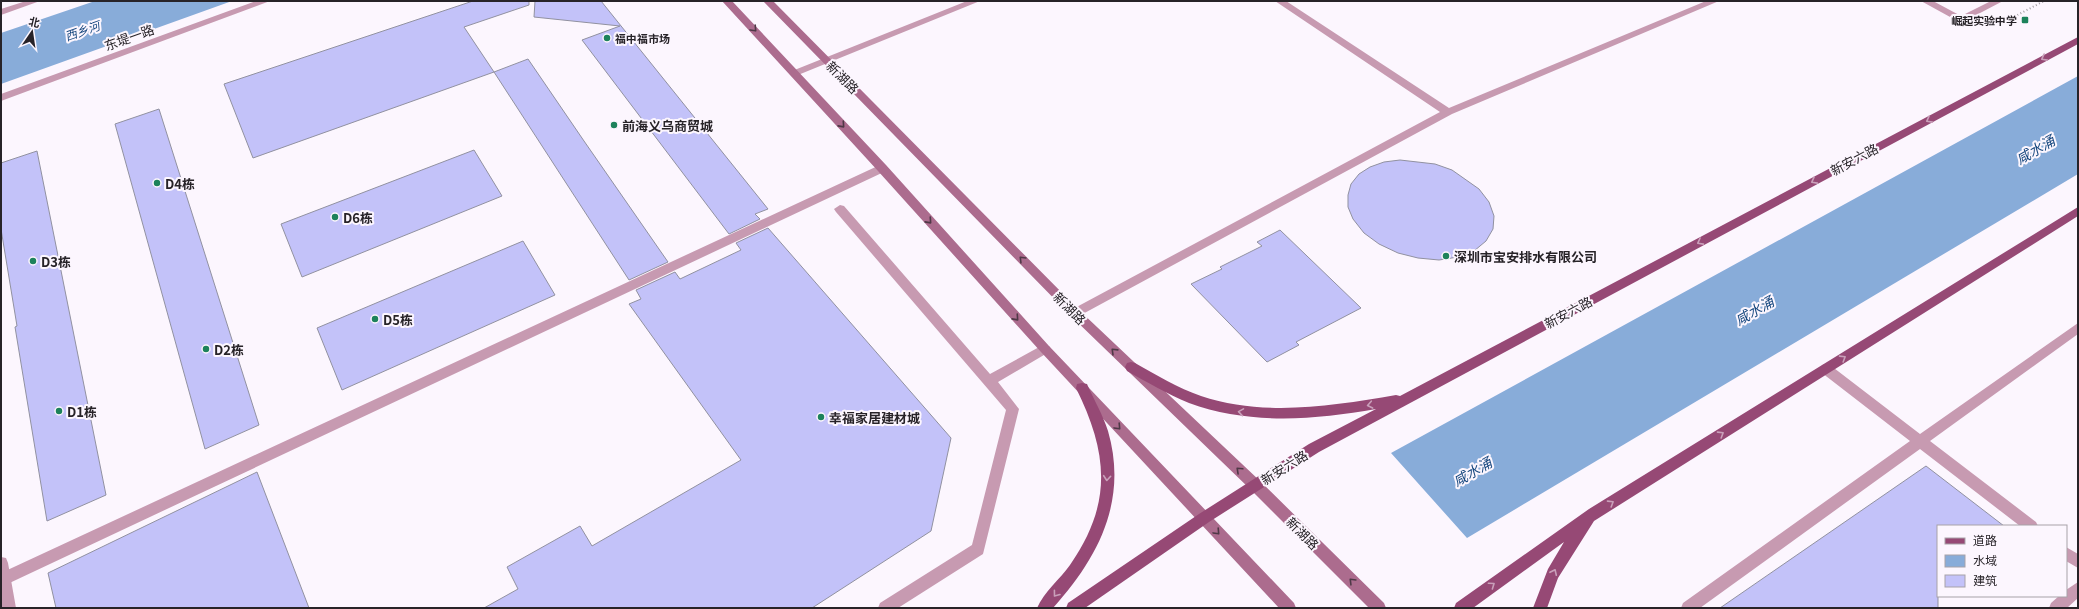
<svg xmlns="http://www.w3.org/2000/svg" width="2079" height="609" font-family="Georgia,'Noto Sans SC',serif">
<style>
.water{fill:#88acd9}
.building{fill:#c3c2f9;stroke:#9191a0}
.lines{fill:none;stroke-linecap:round;stroke-linejoin:round}
.path{stroke:#a39ea4;stroke-width:2;stroke-dasharray:1 2.5;stroke-linecap:butt}
.lane{fill:#c79ab1;fill-rule:evenodd}
.street{fill:#c79ab1;fill-rule:evenodd}
.secondary{fill:#ac6c8e;fill-rule:evenodd}
.primary{fill:#964975;fill-rule:evenodd}
.oneway{stroke:#4f3947}
.oneway2{stroke:#c9a0ba}
.poi-dot{fill:#1d825b;stroke:#fcf6fe;stroke-width:1.5}
.labels{text-anchor:middle;dominant-baseline:central;stroke-width:4;stroke-linejoin:round;paint-order:stroke}
.far-poi-label{font-size:11px;font-weight:bold;fill:#272328;stroke:#fcf6fe;text-anchor:end}
.far-water-label{font-size:12px;font-style:italic;fill:#16477e;stroke:#fcf6fe}
.street-label{font-size:13px;fill:#272328;stroke:#fcf6fe}
.poi-label{font-size:13px;font-weight:bold;fill:#272328;stroke:#fcf6fe;text-anchor:start}
.water-label{font-size:14px;font-style:italic;fill:#16477e;stroke:#fcf6fe}
</style>
<rect width="100%" height="100%" fill="#fcf6fe"/>
<path class="water" d="M 95,1 L 232,1 L 1,84 L 1,33 Z
M 2078,76 L 2078,174 L 1467,538 L 1391,453 Z"/>
<path class="building" d="M 473,1 L 529,1 L 529,5 L 464,27 L 494,72 L 253,158 L 224,84 Z
M 535,1 L 601,1 L 768,209 L 755,214 L 760,219 L 729,234 L 582,40 L 620,26 L 534,17 Z
M 528,59 L 584,141 L 668,262 L 629,280 L 494,72 Z
M 159,109 L 259,425 L 205,449 L 115,124 Z
M 474,150 L 502,196 L 302,277 L 281,224 Z
M 37,151 L 106,495 L 47,521 L 15,327 L 17,326 L 1,229 L 1,163 Z
M 1400,160 L 1435,164 L 1452,170 L 1479,189 L 1489,202 L 1494,216 L 1493,229 L 1486,241 L 1474,251 L 1458,257 L 1439,260 L 1418,258 L 1398,253 L 1379,244 L 1364,233 L 1353,219 L 1348,207 L 1348,195 L 1351,184 L 1359,174 L 1370,167 L 1384,162 Z
M 768,228 L 951,438 L 931,531 L 812,608 L 484,608 L 518,589 L 507,567 L 580,526 L 592,546 L 741,460 L 629,304 L 641,299 L 636,290 L 675,272 L 680,279 L 741,250 L 736,243 Z
M 1280,230 L 1361,308 L 1296,342 L 1299,345 L 1267,362 L 1191,284 L 1222,269 L 1220,267 L 1262,246 L 1257,242 Z
M 523,241 L 555,295 L 342,390 L 317,328 Z
M 1926,466 L 2004,526 L 1938,526 L 1938,608 L 1720,608 Z
M 257,472 L 309,608 L 56,608 L 48,573 Z"/>
<g class="lines">
<path class="path" d="M 2008,20 L 2044,1"/>
<path class="lane" d="M 1921,1 L 1933,1 L 1961,16 L 1991,1 L 2003,1 L 1961,23 Z
M 882,164 L 887,168 L 886,171 L 1,587 L 1,573 Z
M 840,205 L 844,206 L 990,374 L 1041,346 L 1049,346 L 1051,349 L 1049,352 L 998,382 L 1019,409 L 983,554 L 898,608 L 878,608 L 880,603 L 972,545 L 1006,410 L 836,212 L 834,209 Z
M 2078,323 L 2078,334 L 1930,441 L 2036,522 L 2038,526 L 2020,526 L 1920,449 L 1700,608 L 1681,608 L 1683,603 L 1910,441 L 1822,373 L 1820,369 L 1822,365 L 1826,364 L 1830,365 L 1920,434 Z
M 2066,547 L 2078,554 L 2078,568 L 2066,561 Z
M 2078,582 L 2078,598 L 2067,608 L 2049,608 L 2051,603 L 2059,596 L 2066,596 L 2066,590 Z"/>
<path class="street" d="M 26,1 L 40,1 L 1,15 L 1,9 Z
M 256,1 L 270,1 L 1,101 L 1,94 Z
M 967,1 L 980,1 L 798,75 L 795,76 L 790,73 L 792,71 Z
M 1275,1 L 1286,1 L 1449,108 L 1706,1 L 1719,1 L 1452,114 L 1079,316 L 1071,316 L 1069,313 L 1071,310 L 1440,112 Z
M 1,557 L 6,558 L 8,563 L 16,608 L 2,608 Z"/>
<path class="secondary" d="M 722,1 L 732,1 L 886,165 L 1049,346 L 1294,603 L 1296,608 L 1279,608 L 1041,352 L 878,171 Z
M 763,1 L 773,1 L 1079,310 L 1260,481 L 1384,603 L 1386,608 L 1369,608 L 1250,489 L 1071,316 Z"/>
<path class="primary" d="M 2078,37 L 2078,44 L 1319,452 L 1209,522 L 1085,608 L 1066,608 L 1068,603 L 1199,514 L 1309,444 L 1376,409 C 1314,420 1249,425 1189,403 C 1167,394 1147,382 1127,371 L 1125,367 L 1127,363 L 1131,362 L 1135,363 C 1156,375 1178,388 1201,396 C 1264,417 1332,406 1396,395 L 1400,396 Z
M 2078,207 L 2078,216 L 1594,521 L 1558,578 L 1547,608 L 1533,608 L 1548,569 L 1564,542 L 1473,608 L 1454,608 L 1456,603 L 1589,509 Z
M 1082,383 L 1087,384 C 1094,400 1103,415 1108,431 C 1128,500 1099,557 1053,608 L 1037,608 C 1044,592 1060,579 1070,565 C 1113,503 1108,453 1076,388 L 1077,384 Z"/>
</g>
<defs><path id="oneway-chevron" d="M-2-3.5L2.5 0L-2 3.5" fill="none" stroke-width="1.6" stroke-linecap="round" stroke-linejoin="round"/></defs>
<g class="oneway">
<use href="#oneway-chevron" transform="translate(754 29) rotate(47)"/>
<use href="#oneway-chevron" transform="translate(842 125) rotate(48)"/>
<use href="#oneway-chevron" transform="translate(929 221) rotate(48)"/>
<use href="#oneway-chevron" transform="translate(1022 259) rotate(-135)"/>
<use href="#oneway-chevron" transform="translate(1016 318) rotate(48)"/>
<use href="#oneway-chevron" transform="translate(1114 351) rotate(-136)"/>
<use href="#oneway-chevron" transform="translate(1118 427) rotate(47)"/>
<use href="#oneway-chevron" transform="translate(1239 470) rotate(-137)"/>
<use href="#oneway-chevron" transform="translate(1217 532) rotate(47)"/>
<use href="#oneway-chevron" transform="translate(1352 581) rotate(-135)"/>
</g>
<g class="oneway2">
<use href="#oneway-chevron" transform="translate(2044 58) rotate(152)"/>
<use href="#oneway-chevron" transform="translate(1929 120) rotate(152)"/>
<use href="#oneway-chevron" transform="translate(1814 181) rotate(152)"/>
<use href="#oneway-chevron" transform="translate(1700 242) rotate(152)"/>
<use href="#oneway-chevron" transform="translate(1843 358) rotate(-32)"/>
<use href="#oneway-chevron" transform="translate(1370 405) rotate(169)"/>
<use href="#oneway-chevron" transform="translate(1241 412) rotate(-171)"/>
<use href="#oneway-chevron" transform="translate(1721 434) rotate(-32)"/>
<use href="#oneway-chevron" transform="translate(1107 478) rotate(95)"/>
<use href="#oneway-chevron" transform="translate(1611 503) rotate(-32)"/>
<use href="#oneway-chevron" transform="translate(1554 572) rotate(-65)"/>
<use href="#oneway-chevron" transform="translate(1492 585) rotate(-35)"/>
<use href="#oneway-chevron" transform="translate(1056 594) rotate(127)"/>
</g>
<g class="poi-dot">
<rect x="2021" y="16" width="8" height="8" rx="2"/>
<circle cx="607" cy="38" r="4"/>
<circle cx="614" cy="125" r="4"/>
<circle cx="157" cy="183" r="4"/>
<circle cx="335" cy="217" r="4"/>
<circle cx="1446" cy="256" r="4"/>
<circle cx="33" cy="261" r="4"/>
<circle cx="375" cy="319" r="4"/>
<circle cx="206" cy="349" r="4"/>
<circle cx="59" cy="411" r="4"/>
<circle cx="821" cy="417" r="4"/>
</g>
<g class="labels">
<g class="far-poi-label">
<text x="2017" y="20">崛起实验中学</text>
<text x="615" y="38" text-anchor="start">福中福市场</text>
</g>
<g class="far-water-label">
<text transform="translate(82 30) rotate(-19)">西乡河</text>
</g>
<g class="street-label">
<text transform="translate(129 37) rotate(-20)">东堤一路</text>
<text transform="translate(843 77) rotate(45)">新湖路</text>
<text transform="translate(1854 159) rotate(-28)">新安六路</text>
<text transform="translate(1070 308) rotate(45)">新湖路</text>
<text transform="translate(1568 312) rotate(-28)">新安六路</text>
<text transform="translate(1284 467) rotate(-32)">新安六路</text>
<text transform="translate(1303 533) rotate(45)">新湖路</text>
</g>
<g class="poi-label">
<text x="622" y="125">前海义乌商贸城</text>
<text x="165" y="183">D4栋</text>
<text x="343" y="217">D6栋</text>
<text x="1454" y="256">深圳市宝安排水有限公司</text>
<text x="41" y="261">D3栋</text>
<text x="383" y="319">D5栋</text>
<text x="214" y="349">D2栋</text>
<text x="67" y="411">D1栋</text>
<text x="829" y="417">幸福家居建材城</text>
</g>
<g class="water-label">
<text transform="translate(2035 149) rotate(-30)">咸水涌</text>
<text transform="translate(1754 310) rotate(-30)">咸水涌</text>
<text transform="translate(1472 471) rotate(-30)">咸水涌</text>
</g>
</g>
<rect width="2079" height="609" fill="none" stroke="#272328" stroke-width="4"/>
<rect x="1937" y="525" width="130" height="72" fill="#fcf6fe" stroke="#a7a2a8"/>
<rect x="1945" y="538" width="20" height="6" fill="#964975" stroke="#a7a2a8"/>
<text x="1973" y="545" font-size="12" fill="#272328">道路</text>
<rect x="1945" y="555" width="20" height="12" fill="#88acd9" stroke="#a7a2a8"/>
<text x="1973" y="565" font-size="12" fill="#272328">水域</text>
<rect x="1945" y="575" width="20" height="12" fill="#c3c2f9" stroke="#a7a2a8"/>
<text x="1973" y="585" font-size="12" fill="#272328">建筑</text>
<g transform="translate(32 32) rotate(13)" stroke="#fcf6fe" stroke-width="3" paint-order="stroke">
<path d="M0-3L7 15L0 10L-7 15Z" fill="#272328"/>
<text y="-6" font-size="11" font-weight="bold" text-anchor="middle" fill="#272328">北</text>
</g>
</svg>
